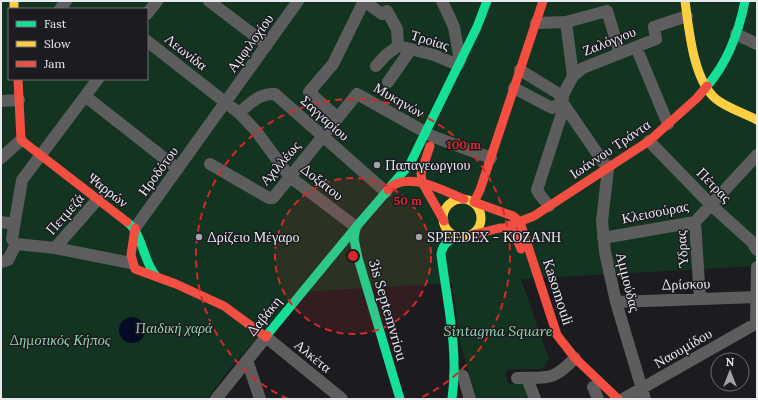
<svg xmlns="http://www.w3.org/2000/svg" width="758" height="400" font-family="Lora,serif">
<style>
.green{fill:#143422;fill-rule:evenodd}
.water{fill:#040b25}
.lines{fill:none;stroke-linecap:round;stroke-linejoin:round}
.street{stroke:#5d5d5d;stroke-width:12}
.fast{stroke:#16e098;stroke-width:9}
.slow{stroke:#ffcf43;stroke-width:9}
.jam{stroke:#f24e42;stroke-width:9}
.ring{fill:none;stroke:#d62828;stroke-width:2;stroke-dasharray:7 5}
.poi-dot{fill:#a1a2a6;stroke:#1b1b21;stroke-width:1.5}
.labels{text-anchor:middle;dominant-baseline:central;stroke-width:3;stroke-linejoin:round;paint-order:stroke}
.street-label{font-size:14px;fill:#e9eaee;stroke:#1b1b21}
.poi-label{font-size:14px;fill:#e9eaee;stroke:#1b1b21;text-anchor:start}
.park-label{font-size:14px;font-style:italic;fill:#94d7aa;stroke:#1b1b21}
.centre{fill:#d62828;stroke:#1b1b21;stroke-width:2}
.ring-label{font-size:12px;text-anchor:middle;font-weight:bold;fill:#d62828;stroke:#1b1b21;stroke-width:3;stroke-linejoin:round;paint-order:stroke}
</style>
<rect width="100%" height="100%" fill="#1c1c20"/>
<path class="green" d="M 1,1 L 757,1 L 757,266 L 521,279 L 549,359 L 542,369 L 509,369 L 505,374 L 509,384 L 523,384 L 529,399 L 477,399 L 460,343 L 452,283 L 299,292 L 230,368 L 207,399 L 1,399 ZM 9,9 L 147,9 L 147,79 L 9,79 Z"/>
<path class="water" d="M119 330a13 13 0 1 1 26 0a13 13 0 1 1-26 0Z"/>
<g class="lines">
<path class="street" d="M 209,1 L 267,45
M 364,1 L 382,14 L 387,11 L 397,29 L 398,46
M 442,1 L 454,27 L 460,61
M 60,9 L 66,1
M 147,14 L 157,1
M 566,22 L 573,76
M 536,23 L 566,22 L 607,11 L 620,53
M 736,34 L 757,44
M 147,41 L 239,113 L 256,131 L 290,177 L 356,227
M 636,47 L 668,124
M 376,66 L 386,55 L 398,46 L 434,55 L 458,65
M 520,70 L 559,94 L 562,102 L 608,169 L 602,221 L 605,252 L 616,302 L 645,399
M 388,82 L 411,49
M 514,88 L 552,108 L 562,102
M 85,96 L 178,169
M 1,101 L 19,100
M 239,113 C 250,103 260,93 275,94 L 386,192
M 338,118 L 309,92 L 333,64 L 364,1
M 649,141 L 711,205 L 752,242 L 757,250
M 1,158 L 21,140
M 210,164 L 269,198 L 273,198 L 357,94 L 434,137 L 491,158
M 549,206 L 540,195 L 537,190 L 562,113 L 563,95 L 573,76 L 583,68 L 656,39 L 654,27 L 687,16
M 1,222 L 14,224
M 695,222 L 700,299
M 135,228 L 298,1
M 603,238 L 695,222 L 757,155
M 16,244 L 12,239 L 22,180 L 98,79
M 16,244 L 55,248 L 131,263
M 55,248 L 98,199
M 1,262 L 8,260 L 16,244
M 616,302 L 757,297
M 756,323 L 757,267
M 247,360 L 260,399
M 455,375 L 463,376 L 470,399
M 517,378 C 548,377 552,382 575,358
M 527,378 L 535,399
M 593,387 L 598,399
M 216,399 L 266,337 L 342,399
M 623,399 L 757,323"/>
<path class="fast" d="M 707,86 C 728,62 739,31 745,1
M 390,187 L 410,164 L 477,27 L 487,1
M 388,190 L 356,227 L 354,239 L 358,258 L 400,399
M 127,222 C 144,235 142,260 156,276
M 267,335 L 356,227
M 452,399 C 459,350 447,303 441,254 C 443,243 450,239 460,236"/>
<path class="slow" d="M 14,1 L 14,9
M 685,1 C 689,29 693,80 716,99 C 727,108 744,113 757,120
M443 218a19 19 0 1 1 38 0a19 19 0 1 1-38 0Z"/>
<path class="jam" d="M 18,79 L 21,140 L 127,222
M 430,146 L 421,173 L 422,182 L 444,221
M 388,190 C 405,169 444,191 464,199
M 474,202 L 480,190 L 543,1
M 474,202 L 513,216 L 520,222 L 557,335 L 575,358 L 618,399
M 508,226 L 534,216 L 649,141 L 697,98 L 707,86
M 135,228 L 131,255 L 135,269 L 176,284 L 224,306 L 266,337 L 267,335
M 471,235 L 500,228 L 506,228 L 514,232 L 521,249"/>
</g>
<circle cx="353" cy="256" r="78" fill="#d62828" fill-opacity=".12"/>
<g class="ring">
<circle cx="353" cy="256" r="78"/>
<path d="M288 399A157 157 0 1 1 418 399"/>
</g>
<g class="poi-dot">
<circle cx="377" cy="165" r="4"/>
<circle cx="199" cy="237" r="4"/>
<circle cx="419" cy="237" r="4"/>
</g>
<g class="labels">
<g class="street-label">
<text transform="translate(430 40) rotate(17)">Τροίας</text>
<text transform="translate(609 41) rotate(-22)">Ζαλόγγου</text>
<text transform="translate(250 43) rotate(-54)">Αμφιλοχίου</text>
<text transform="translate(186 52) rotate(38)">Λεωνίδα</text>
<text transform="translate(399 100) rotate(30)">Μυκηνών</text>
<text transform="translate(325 118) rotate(42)">Σαγγαρίου</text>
<text transform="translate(610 149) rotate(-34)">Ιωάννου Τράντα</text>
<text transform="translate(280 163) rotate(-49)">Αχιλλέως</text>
<text transform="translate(158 171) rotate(-54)">Ηροδότου</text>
<text transform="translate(322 182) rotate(38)">Δοξάτου</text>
<text transform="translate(714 185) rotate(45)">Πέτρας</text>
<text transform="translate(108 190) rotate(38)">Ψαρρών</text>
<text transform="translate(655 212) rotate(-11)">Κλεισούρας</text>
<text transform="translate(65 214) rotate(-49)">Πετμεζά</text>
<text transform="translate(682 249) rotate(-94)">Ύδρας</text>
<text transform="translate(628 282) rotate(76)">Αμμούδας</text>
<text transform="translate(686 284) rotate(-2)">Δρίσκου</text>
<text transform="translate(558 292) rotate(72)">Kasomouli</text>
<text transform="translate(388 310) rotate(74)">3is Septemvriou</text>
<text transform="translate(264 316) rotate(-51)">Δαβάκη</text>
<text transform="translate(683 348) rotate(-30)">Ναουμίδου</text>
<text transform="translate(313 356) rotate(39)">Αλκέτα</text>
</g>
<g class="poi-label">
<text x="385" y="165">Παπαγεωργιου</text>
<text x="207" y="237">Δρίζειο Μέγαρο</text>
<text x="427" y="237">SPEEDEX - ΚΟΖΑΝΗ</text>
</g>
<g class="park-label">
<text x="174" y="328">Παιδική χαρά</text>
<text x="498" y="331">Sintagma Square</text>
<text x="60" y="340">Δημοτικός Κήπος</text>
</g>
</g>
<circle cx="353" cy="256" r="6" class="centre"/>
<g class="ring-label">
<text x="464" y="149">100 m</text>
<text x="408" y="205">50 m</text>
</g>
<rect width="758" height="400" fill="none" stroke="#e9eaee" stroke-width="4"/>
<rect x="8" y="8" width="140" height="72" fill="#1b1b21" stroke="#6d6e73"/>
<rect x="16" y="21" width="20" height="6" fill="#16e098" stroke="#6d6e73"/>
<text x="44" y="28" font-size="12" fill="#e9eaee">Fast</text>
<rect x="16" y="41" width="20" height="6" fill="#ffcf43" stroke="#6d6e73"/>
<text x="44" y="48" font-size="12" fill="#e9eaee">Slow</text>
<rect x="16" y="61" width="20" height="6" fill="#f24e42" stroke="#6d6e73"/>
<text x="44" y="68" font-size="12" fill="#e9eaee">Jam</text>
<g transform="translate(730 372)"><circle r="19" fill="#1b1b21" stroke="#6d6e73"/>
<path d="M0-3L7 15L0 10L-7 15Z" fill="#a1a2a6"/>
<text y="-6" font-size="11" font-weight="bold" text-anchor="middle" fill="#e9eaee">N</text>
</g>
</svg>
